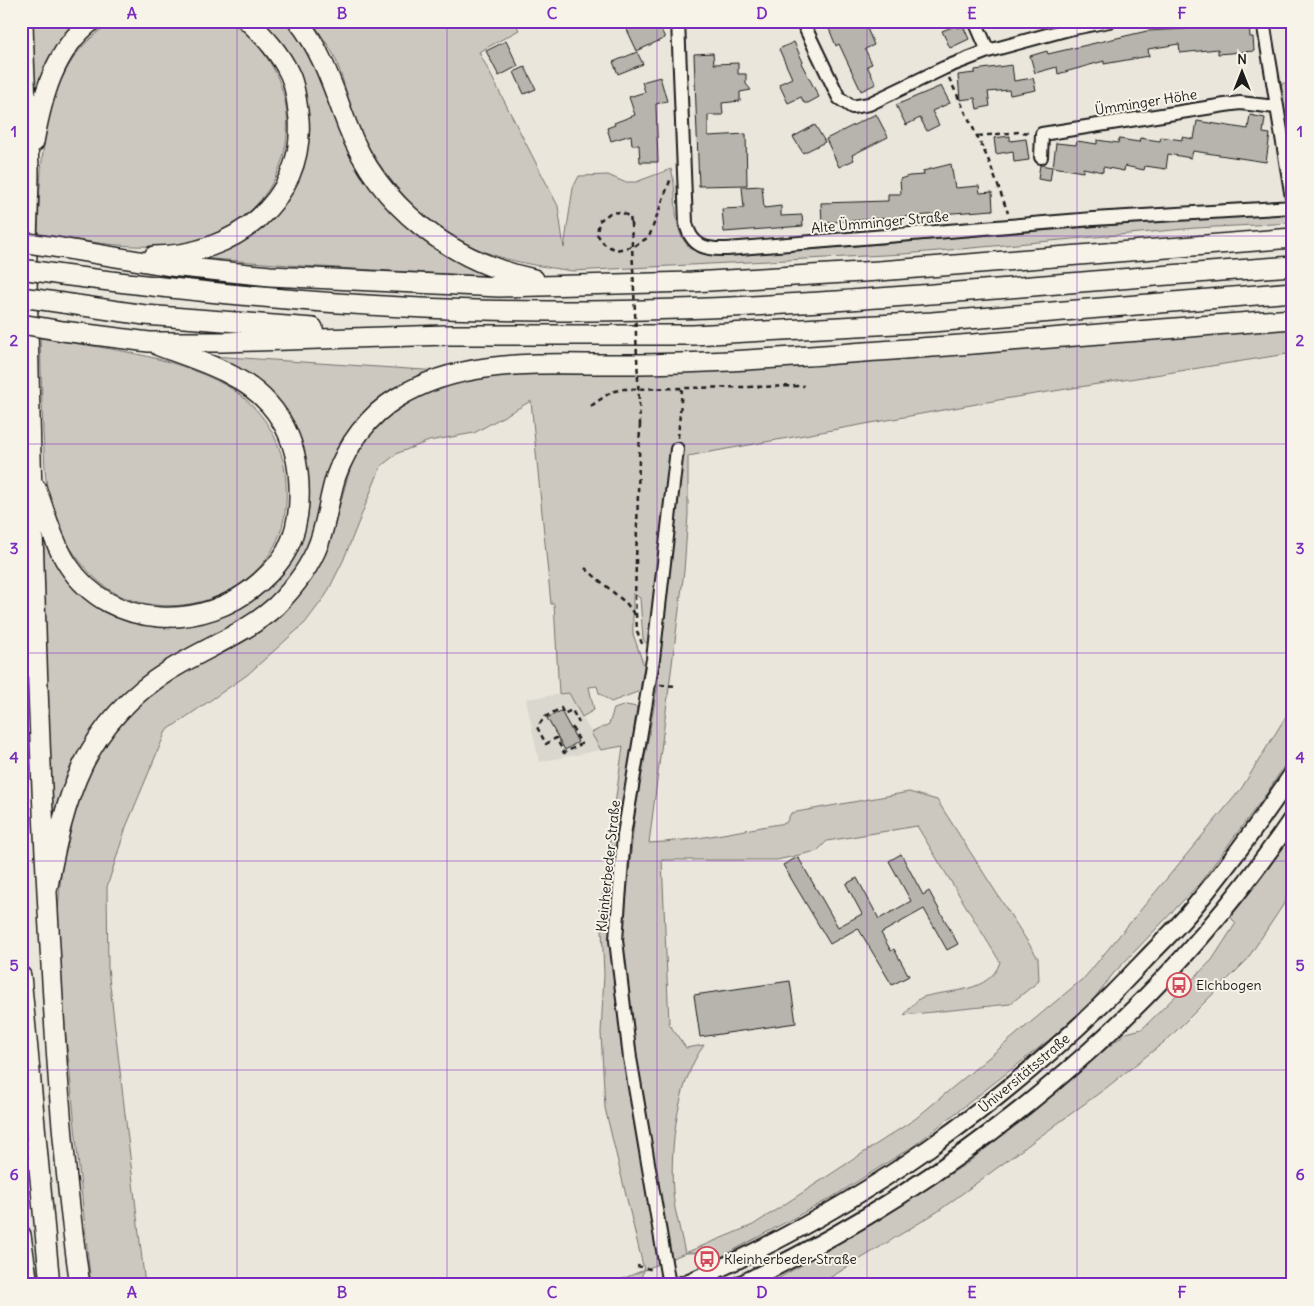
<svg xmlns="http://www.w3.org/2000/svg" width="1314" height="1306" font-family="Delius,sans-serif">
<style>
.built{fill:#dad7ce}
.green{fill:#ccc8c0;stroke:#74726e}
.building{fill:#b6b4ac;stroke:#1c1c1c}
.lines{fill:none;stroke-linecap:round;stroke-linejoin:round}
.minor-casing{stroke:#1c1c1c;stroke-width:16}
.major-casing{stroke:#1c1c1c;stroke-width:20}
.highway-casing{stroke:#1c1c1c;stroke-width:22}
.path{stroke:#1c1c1c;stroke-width:2.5;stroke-dasharray:5 4;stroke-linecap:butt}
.minor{stroke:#f7f3e8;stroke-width:12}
.major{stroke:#f7f3e8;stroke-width:16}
.highway{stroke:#f7f3e8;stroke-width:19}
.highway-bridge-casing{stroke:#1c1c1c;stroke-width:22;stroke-linecap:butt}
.path-bridge{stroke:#1c1c1c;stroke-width:2.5;stroke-dasharray:5 4;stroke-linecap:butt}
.highway-bridge{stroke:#f7f3e8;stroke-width:19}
.grid{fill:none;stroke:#7b2cbf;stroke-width:1;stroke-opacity:0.55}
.labels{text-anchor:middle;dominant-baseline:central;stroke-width:4;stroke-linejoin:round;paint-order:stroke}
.street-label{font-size:14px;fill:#1c1c1c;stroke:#f7f3e8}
.poi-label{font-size:14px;fill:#1c1c1c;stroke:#f7f3e8;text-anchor:start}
.neatline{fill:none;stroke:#7b2cbf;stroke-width:2}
.grid-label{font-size:16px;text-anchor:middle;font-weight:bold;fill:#7b2cbf}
</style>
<rect width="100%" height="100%" fill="#eae6dc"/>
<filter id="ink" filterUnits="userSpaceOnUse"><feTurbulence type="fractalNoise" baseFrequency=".02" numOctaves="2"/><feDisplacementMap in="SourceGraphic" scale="10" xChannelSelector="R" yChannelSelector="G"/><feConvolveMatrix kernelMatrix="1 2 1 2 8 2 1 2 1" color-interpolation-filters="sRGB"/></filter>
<g filter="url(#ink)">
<path class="built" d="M 569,693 L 601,750 L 539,762 L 526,699 Z"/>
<path class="green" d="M 33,21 L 81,21 L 48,65 L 35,92 Z
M 115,21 C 143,21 171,21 198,21 C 207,21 220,19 228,22 C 243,28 256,42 265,55 C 310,119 285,207 210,236 C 155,256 94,242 38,234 C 41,160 40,61 115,21 Z
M 255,21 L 291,21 L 304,37 L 355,158 L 471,267 L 485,276 L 302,266 L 201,258 L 228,246 L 263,223 L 306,117 Z
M 312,21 L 514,21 L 519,30 L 479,52 L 558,206 L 564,248 L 573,188 L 579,176 L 608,175 L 624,182 L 636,182 L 671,169 C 680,195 667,242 700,253 C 709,256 721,255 731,256 L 1140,223 L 1293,213 L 1293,223 L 1196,228 L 904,254 L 573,271 C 545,267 515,263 488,253 C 428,232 381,178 356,122 C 348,102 344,80 336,60 C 330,46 320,34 312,21 Z
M 1293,79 L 1293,174 L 1278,100 L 1282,84 Z
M 1293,328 L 1293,353 L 1004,399 L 688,456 L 688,514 L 684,571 L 649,843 C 695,841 740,830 786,823 L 791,813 L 909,792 L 937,800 L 1038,958 L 1039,981 L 1010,1004 L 904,1015 C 909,1010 916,999 923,997 C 950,989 989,994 1000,962 L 917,826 L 827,841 L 817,851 L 777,860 L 662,860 L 669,1024 L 686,1048 L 704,1045 C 676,1083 667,1161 675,1208 C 678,1223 682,1238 685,1253 L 753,1225 L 915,1119 L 1085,977 L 1241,789 L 1293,705 L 1293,752 L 1267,793 L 1199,884 L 1113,974 L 1082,1014 L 915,1145 L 831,1198 L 719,1258 L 716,1252 L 685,1253 L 644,1270 L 638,1285 L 608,1285 L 644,1270 L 605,1108 L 601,1033 L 604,974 L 601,906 L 623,746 L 601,750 L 591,733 L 609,724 L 614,709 L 626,705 L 637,707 L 610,899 L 609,940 L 622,941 L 635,813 L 657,689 L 659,641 L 646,643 L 643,639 L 640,598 L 633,593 L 633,634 L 644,666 L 640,691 L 611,702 L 599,693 L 597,686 L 589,687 L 594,710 L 582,717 L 569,693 L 559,694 L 554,604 L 551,604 L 531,401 L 474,433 L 429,441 L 398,453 L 381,466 L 343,561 L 326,595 L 305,623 L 247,675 L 166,731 L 126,827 L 107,887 L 108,968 L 145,1285 L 91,1285 C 83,1211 76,1138 69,1064 C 66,1036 61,1007 59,978 C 54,887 62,785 129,716 C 144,700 162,685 181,673 C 213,653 251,641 280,614 C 300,596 325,551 334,525 C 348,482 349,446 388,414 C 418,390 457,380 495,376 C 533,371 572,376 611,374 C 659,373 707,369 755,367 C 934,357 1113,343 1293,328 Z
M 40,338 C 103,348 170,354 227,386 C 256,403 278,432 284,466 C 289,495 287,529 269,555 C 236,605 158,622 107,588 C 86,573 67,546 56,522 C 44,494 45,461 43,431 C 42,400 41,369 40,338 Z
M 212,356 L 439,371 L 388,395 L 312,536 L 303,558 L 277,594 L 256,613 L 177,658 L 71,772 L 59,799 L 50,829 L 42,535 L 51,553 L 89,597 L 194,622 L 288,559 L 298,439 Z
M 1293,824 L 1293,890 L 1246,961 L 1168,1039 L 1106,1088 L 937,1212 L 818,1285 L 767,1285 L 869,1226 L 969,1162 L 1035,1105 L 1126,1033 L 1142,1029 L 1212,960 L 1236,923 L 1228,915 Z"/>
<path class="building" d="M 623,21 L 657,21 L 665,38 L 637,51 Z
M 826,21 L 864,21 L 874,45 L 865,49 L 872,64 L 867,66 L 876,84 L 861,91 L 839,44 L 836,46 Z
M 1225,21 L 1249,22 L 1250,37 L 1253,37 L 1254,51 L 1218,54 L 1218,49 L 1180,53 L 1179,44 L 1148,49 L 1149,56 L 1104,64 L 1104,61 L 1058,74 L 1057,67 L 1035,73 L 1030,56 L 1047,51 L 1048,54 L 1147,31 L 1186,29 L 1186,25 L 1203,24 L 1203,27 L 1225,24 Z
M 957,25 L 958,28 L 963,26 L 969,39 L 950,48 L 942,31 Z
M 506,41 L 518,66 L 499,76 L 486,51 Z
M 794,42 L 803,62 L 801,63 L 819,97 L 808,103 L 804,103 L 801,97 L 788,103 L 779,84 L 792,78 L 779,49 Z
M 637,52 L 643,64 L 618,74 L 613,62 Z
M 713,53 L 714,64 L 738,63 L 738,74 L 746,74 L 746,84 L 751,90 L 740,92 L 740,101 L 722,103 L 723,115 L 708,115 L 708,136 L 746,134 L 747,185 L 699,186 L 694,54 Z
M 1012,65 L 1014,81 L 1033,78 L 1036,90 L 1010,95 L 1009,90 L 988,92 L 990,106 L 977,109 L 975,98 L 960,100 L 958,75 L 975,73 L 975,70 Z
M 525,67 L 536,89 L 524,94 L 514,72 Z
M 660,77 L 667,101 L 656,104 L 658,162 L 640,162 L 639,145 L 632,145 L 631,135 L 611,141 L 607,128 L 615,125 L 614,123 L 635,115 L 629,97 L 645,92 L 642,82 Z
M 941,86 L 950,103 L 932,111 L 939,125 L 927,131 L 920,118 L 906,125 L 896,105 Z
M 876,114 L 888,137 L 852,155 L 854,160 L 839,167 L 826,139 Z
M 1250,115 L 1265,118 L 1263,133 L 1270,134 L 1266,162 L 1193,151 L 1191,158 L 1168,154 L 1166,169 L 1145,166 L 1144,170 L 1125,166 L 1124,171 L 1103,167 L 1103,172 L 1083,168 L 1083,172 L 1053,167 L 1056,143 L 1076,145 L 1077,141 L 1097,144 L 1097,140 L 1118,143 L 1119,139 L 1139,142 L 1140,138 L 1160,141 L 1161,137 L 1182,140 L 1182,137 L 1194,139 L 1197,121 L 1248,129 Z
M 815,125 L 825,142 L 803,153 L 793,137 Z
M 1010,136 L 1010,141 L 1026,139 L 1029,160 L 1014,162 L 1013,151 L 996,154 L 994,138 Z
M 951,164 L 955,188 L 979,186 L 980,193 L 992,192 L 993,210 L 822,223 L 821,203 L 888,201 L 888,194 L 901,194 L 900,179 L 909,176 L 924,175 L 923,171 Z
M 1040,165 L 1052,167 L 1050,181 L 1038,179 Z
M 762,186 L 764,208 L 781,206 L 781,216 L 802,215 L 803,226 L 724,232 L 722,209 L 744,208 L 742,187 Z
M 561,711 L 578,742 L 565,750 L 547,718 Z
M 901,854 L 923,895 L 929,891 L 958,944 L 947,950 L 924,909 L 881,933 L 891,951 L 894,949 L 909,976 L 892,985 L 858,928 L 830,944 L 783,865 L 798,857 L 838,927 L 862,914 L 846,884 L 857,878 L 879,919 L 911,901 L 889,861 Z
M 790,981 L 796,1023 L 700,1037 L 694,995 Z"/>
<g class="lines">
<defs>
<path id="minor" d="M 678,21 L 686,223 C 691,246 705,250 727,249 L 1093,219 L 1293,207
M 802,21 L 839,98 L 852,107 L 869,104 L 944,68 L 988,51
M 975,21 L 988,51 L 1069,29 L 1109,21
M 1263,21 L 1293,204
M 1041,157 L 1042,134 L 1225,105 L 1240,103 L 1276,107
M 669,1285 L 630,1058 L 616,940 L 624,835 L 653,659 L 677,449"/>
<path id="major" d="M 682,1285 C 857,1211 1014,1100 1144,961 C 1161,943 1179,926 1194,907 C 1229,865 1262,819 1293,773
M 739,1285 C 959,1180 1156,1020 1293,817"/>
<path id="highway" d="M 23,21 C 24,70 27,119 29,167 C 29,203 26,239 27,276 C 31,481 36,687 47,892 C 54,1023 61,1155 80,1285
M 298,21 C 323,52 334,91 348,127 C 379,207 452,262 534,279
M 34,142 C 42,98 54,50 92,21
M 61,248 L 170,266 L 270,276 L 499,287 L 692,282 L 879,271 L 1293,238
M 154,256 C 232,256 305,202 299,119 C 297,104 296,88 290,75 C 280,53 265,37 248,21
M 62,275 C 224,296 387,311 550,311 C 798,312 1046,282 1293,266
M 63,303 L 145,315 L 313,328
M 63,331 L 149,342 L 222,342 L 447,335 L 693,335 L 932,322 L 1293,292
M 36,488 C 46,514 53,542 68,565 C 111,631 205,632 260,582 C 270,573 281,562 287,550 C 299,526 301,499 298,472 C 295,447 286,423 269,404 C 242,373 197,360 159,346
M 47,891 C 65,797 83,724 170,670 C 205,648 245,634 276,606 C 294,588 310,567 319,543 C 327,521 329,497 336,476 C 347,445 369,415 397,398 C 464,356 548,365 623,364 C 669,364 715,362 762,359 C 939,348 1116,332 1293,319
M 21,976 L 50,1285
M 21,1235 L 28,1285"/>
</defs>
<use href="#minor" class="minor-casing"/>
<use href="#major" class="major-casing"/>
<use href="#highway" class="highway-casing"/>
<path class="path" d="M 949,78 L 988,159 L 1008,213
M 978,136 L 1019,132 L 1031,133
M 631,223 L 630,217 L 621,212 L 610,213 L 599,221 L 597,234 L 604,244 L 616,250 L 634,246 L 649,237 L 671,178
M 591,406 L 611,392 L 624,389 L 804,386
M 640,424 L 635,597 L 637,631 L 643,646
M 678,438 L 682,389
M 585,568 L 627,604 L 636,617
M 660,685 L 678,686
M 572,727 L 581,744 L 564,753 L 556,738 L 546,744 L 537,727 L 545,717 L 561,708 L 564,714 L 572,710 L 579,723
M 637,1266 L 654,1270"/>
<use href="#minor" class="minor"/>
<use href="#major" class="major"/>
<use href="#highway" class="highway"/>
<defs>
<path id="highway-bridge" d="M 21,242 L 61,248
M 21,269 L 62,275
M 21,297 L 63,303
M 21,324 L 63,331"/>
</defs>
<use href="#highway-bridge" class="highway-bridge-casing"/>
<path class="path-bridge" d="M 631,223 L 640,424"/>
<use href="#highway-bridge" class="highway-bridge"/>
</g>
</g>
<path class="grid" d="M 237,21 L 237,1285M 447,21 L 447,1285M 657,21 L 657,1285M 867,21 L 867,1285M 1077,21 L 1077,1285M 21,236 L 1293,236M 21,444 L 1293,444M 21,653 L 1293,653M 21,861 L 1293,861M 21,1070 L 1293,1070"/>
<defs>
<symbol id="bus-ring" viewBox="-11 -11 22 22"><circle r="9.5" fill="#f7f3e8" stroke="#d1495b" stroke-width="1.5"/><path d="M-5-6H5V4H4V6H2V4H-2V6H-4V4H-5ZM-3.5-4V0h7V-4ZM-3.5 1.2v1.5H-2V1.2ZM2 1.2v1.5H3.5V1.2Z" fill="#d1495b"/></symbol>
</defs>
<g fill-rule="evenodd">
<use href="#bus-ring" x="1165" y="971" width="28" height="28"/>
<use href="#bus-ring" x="693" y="1245" width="28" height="28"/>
</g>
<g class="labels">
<g class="street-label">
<text transform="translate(1146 102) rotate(-9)">Ümminger Höhe</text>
<text transform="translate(880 222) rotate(-5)">Alte Ümminger Straße</text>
<text transform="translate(608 866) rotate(-84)">Kleinherbeder Straße</text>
<text transform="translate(1024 1073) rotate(-40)">Universitätsstraße</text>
</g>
<g class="poi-label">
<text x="1196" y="985">Elchbogen</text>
<text x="724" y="1259">Kleinherbeder Straße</text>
</g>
</g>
<rect width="1314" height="1306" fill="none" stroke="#f7f3e8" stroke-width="55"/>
<g transform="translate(1242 72)" stroke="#f7f3e8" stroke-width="4" paint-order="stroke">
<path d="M0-4L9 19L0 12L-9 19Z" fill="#1c1c1c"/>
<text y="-8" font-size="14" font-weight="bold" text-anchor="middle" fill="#1c1c1c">N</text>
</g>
<rect x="28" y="28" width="1258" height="1250" class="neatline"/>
<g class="grid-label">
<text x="132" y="19">A</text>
<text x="342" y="19">B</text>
<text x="552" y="19">C</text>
<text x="762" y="19">D</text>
<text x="972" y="19">E</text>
<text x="1182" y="19">F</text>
<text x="14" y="137">1</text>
<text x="1300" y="137">1</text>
<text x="14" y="346">2</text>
<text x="1300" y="346">2</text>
<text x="14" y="554">3</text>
<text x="1300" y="554">3</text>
<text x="14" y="763">4</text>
<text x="1300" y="763">4</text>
<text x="14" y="971">5</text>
<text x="1300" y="971">5</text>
<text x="14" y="1180">6</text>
<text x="1300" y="1180">6</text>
<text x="132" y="1298">A</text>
<text x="342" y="1298">B</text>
<text x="552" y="1298">C</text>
<text x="762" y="1298">D</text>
<text x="972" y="1298">E</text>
<text x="1182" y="1298">F</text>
</g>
</svg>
